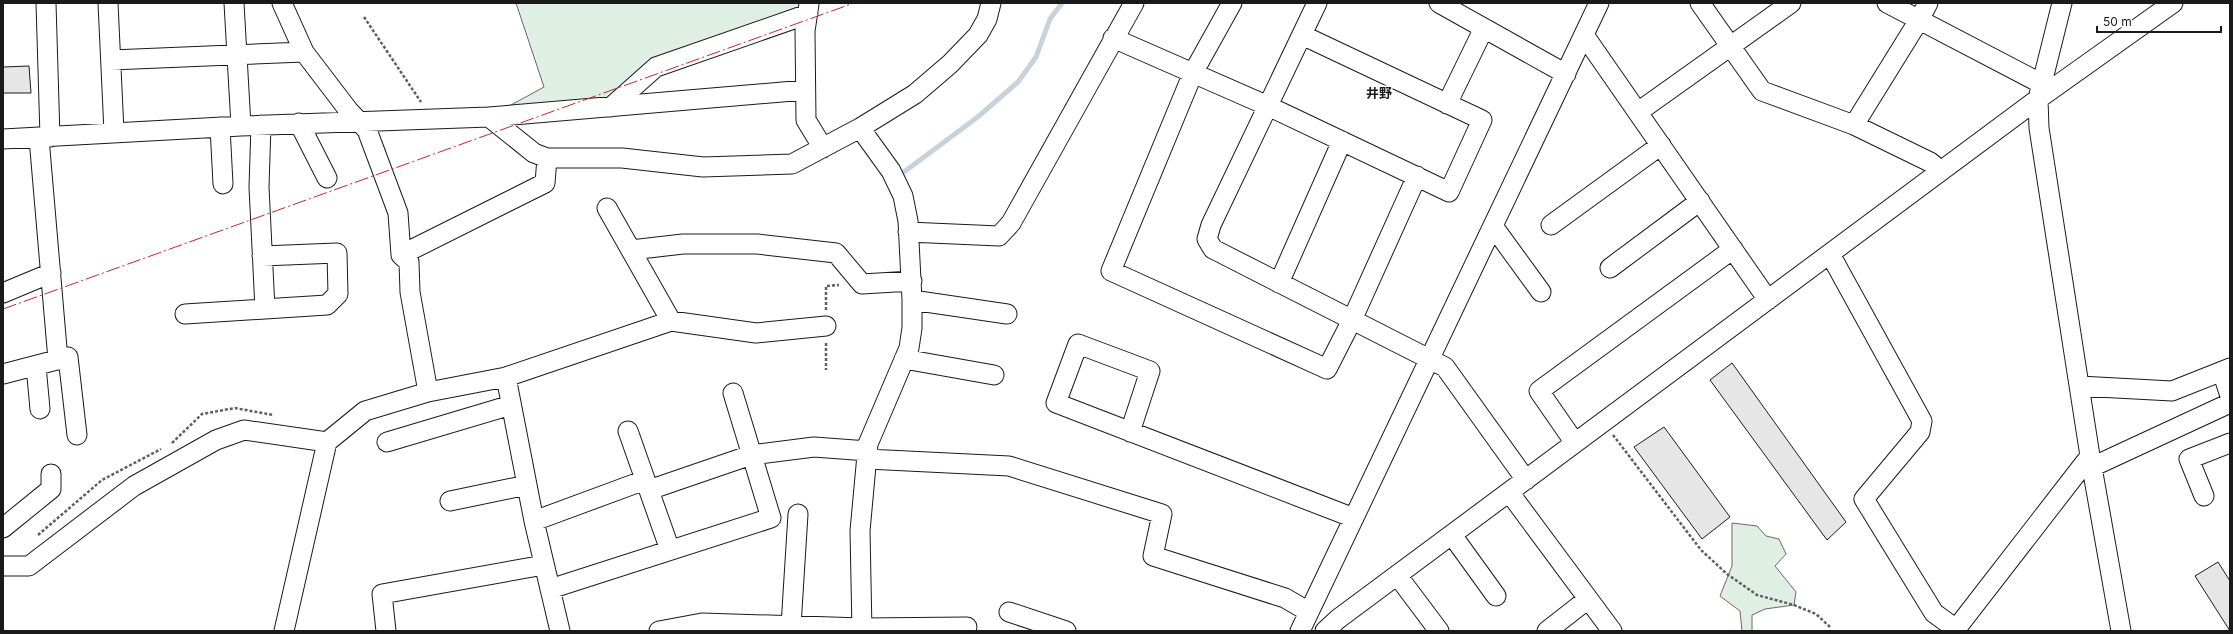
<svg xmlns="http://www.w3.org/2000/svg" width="2233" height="634" font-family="Inter,'Noto Sans JP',sans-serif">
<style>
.green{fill:#e0efe3;stroke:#6a6a6a}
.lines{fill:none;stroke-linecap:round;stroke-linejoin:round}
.stream{stroke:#c6d2dc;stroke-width:5}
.building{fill:#e6e6e6;stroke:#1a1a1a}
.minor-casing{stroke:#1a1a1a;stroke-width:21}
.path{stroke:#5f5f5f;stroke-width:2.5;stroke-dasharray:3 2;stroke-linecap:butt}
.minor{stroke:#fff;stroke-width:19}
.power{stroke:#c62828;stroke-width:1;stroke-dasharray:14 3 2 3;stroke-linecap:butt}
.labels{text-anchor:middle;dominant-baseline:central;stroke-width:3;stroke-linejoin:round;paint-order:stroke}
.quarter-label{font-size:13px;font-weight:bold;fill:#1a1a1a;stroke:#fff}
</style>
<rect width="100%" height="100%" fill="#fff"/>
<path class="green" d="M 516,3 L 809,3 L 656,67 L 611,107 L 489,117 L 544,87 Z
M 1732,523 L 1757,526 L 1766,536 L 1779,539 L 1786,554 L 1775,566 L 1796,592 L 1794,605 L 1765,609 L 1752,615 L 1752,631 L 1742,631 L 1740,611 L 1720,596 L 1732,566 Z"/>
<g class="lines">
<path class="stream" d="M 904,172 L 979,116 L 1018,82 L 1036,57 L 1050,19 L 1062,3"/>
</g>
<path class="building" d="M 29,66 L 31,93 L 3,93 L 3,67 Z
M 1732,363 L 1846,522 L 1827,540 L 1710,380 Z
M 1664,427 L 1730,517 L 1702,539 L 1634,447 Z
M 2218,562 L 2230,581 L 2230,631 L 2195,576 Z"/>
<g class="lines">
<defs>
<path id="minor" d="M 46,3 L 50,137
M 108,3 L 114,132
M 234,3 L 241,126
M 282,3 L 304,52 L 349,111 L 367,130 L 398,213 L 401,255 L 409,262 L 410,292 L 428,392
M 1232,3 L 1193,73 L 1111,271 L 1327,369 L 1352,320 L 1417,176
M 1317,3 L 1211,225 L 1207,239 L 1213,249 L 1445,367 L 1526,480
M 1439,3 L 1566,74
M 1700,3 L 1762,91 L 1854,125 L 1930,162 L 1941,171
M 1887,3 L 2042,84
M 2062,3 L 2038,99 L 2039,128 L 2090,456 L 2121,631
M 809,4 L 805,31 L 806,120 L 823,148
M 1584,35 L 1768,300
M 1113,38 L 1268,106 L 1449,192 L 1482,120 L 1302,35
M 111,60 L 304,52
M 1447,104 L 1484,28
M 611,107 L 656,67 L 808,14
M 1638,112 L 1791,3
M 489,117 L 534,153 L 547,158 L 622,158 L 703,167 L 792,164 L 860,128 L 915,94 L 950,64 L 978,35 L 987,19 L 991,3
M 299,123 L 327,178
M 261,125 L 259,187 L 265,309
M 1854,125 L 1919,20 L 1928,3
M 220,127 L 223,184
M 860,128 L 891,171 L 903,196 L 908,221 L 912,300 L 912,328 L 909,348 L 868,444 L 860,531 L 862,631
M 39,138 L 58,360
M 3,139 L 241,126 L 489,117 L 805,90
M 607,208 L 671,321
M 1551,225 L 1661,145
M 1493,226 L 1541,292
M 908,232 L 999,236 L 1011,223 L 1134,3
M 631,250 L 683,244 L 757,244 L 836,253 L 862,284 L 912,281
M 1830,254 L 1922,421 L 1920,432 L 1864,499 L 1934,613 L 1956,629
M 401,255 L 545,183 L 547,158
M 1610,268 L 1700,201
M 1279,283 L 1342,141
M 3,293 L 51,273
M 912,300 L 1007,314
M 185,314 L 327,305 L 338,294 L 337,253 L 262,256
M 904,359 L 994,375
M 36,366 L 40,409
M 2222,371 L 2230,396
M 3,374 L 68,357 L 77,435
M 506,377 L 534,521 L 560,631
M 2079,386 L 2172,391 L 2230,368
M 628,431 L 670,550
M 1130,432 L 1150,371 L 1078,344 L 1056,403 L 1354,518
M 387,442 L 511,405
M 1575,443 L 1539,391 L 1733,249
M 867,459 L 1009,466 L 1162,514 L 1153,556 L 1285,598 L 1309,612
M 2092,467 L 2230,403
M 649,490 L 751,455 L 814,447 L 868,451
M 1509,492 L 1612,631
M 2204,496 L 2189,459 L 2230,443
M 450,501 L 527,485
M 534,521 L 645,480
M 3,528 L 51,489 L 51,474
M 1452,535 L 1496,596
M 3,566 L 29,566 L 134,486 L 216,440 L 244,430 L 327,442
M 1397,575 L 1439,631
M 550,589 L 771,518 L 733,393
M 1009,612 L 1066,631
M 791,626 L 798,514
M 284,631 L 327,442 L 365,411 L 428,392 L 506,377 L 671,321 L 756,333 L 826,326
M 386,631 L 382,594 L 544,565
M 659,631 L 702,623 L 862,628 L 967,627
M 1300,631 L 1599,3
M 1325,631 L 1338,619 L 2038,99 L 2173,3
M 1547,631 L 1588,599
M 1957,631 L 1956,629 L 2090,456"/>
</defs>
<use href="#minor" class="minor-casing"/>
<path class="path" d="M 364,17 L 421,102
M 826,310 L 826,286 L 839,285
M 826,343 L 826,370
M 1613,435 L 1701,550 L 1727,574 L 1757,595 L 1794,605 L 1816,614 L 1830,627
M 172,443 L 202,414 L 235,408 L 273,415
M 38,535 L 102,480 L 161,449"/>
<use href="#minor" class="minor"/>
<path class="power" d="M 3,309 L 854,3"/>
</g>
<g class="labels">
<g class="quarter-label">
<text x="1379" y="93">井野</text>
</g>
</g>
<rect width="2233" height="634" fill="none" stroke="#1a1a1a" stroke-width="8"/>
<path d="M2097 26v6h124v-6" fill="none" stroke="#1a1a1a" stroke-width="2"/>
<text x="2103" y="26" font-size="12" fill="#1a1a1a" stroke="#ffffff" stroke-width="3" paint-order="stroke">50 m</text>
</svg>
